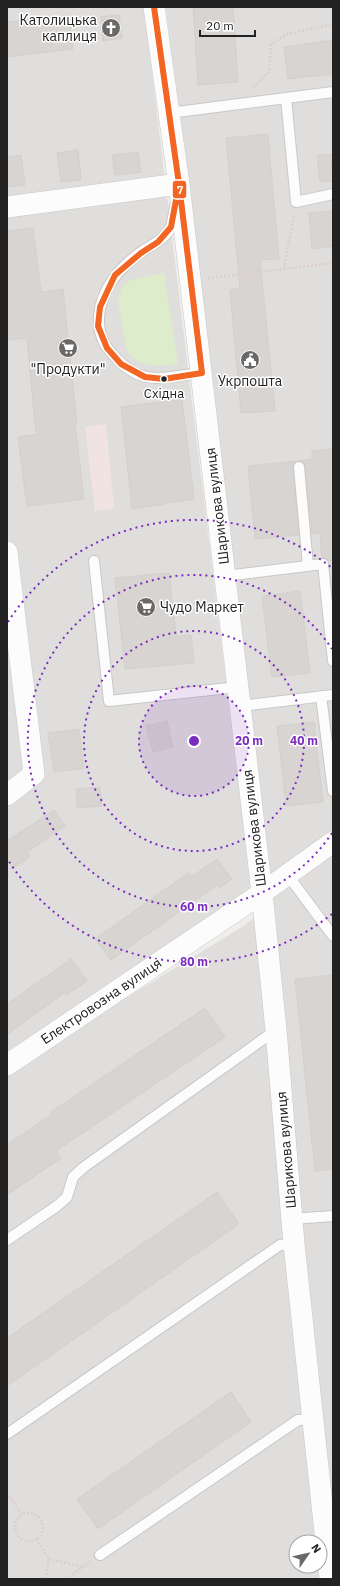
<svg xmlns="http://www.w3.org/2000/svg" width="340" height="1586" font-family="'IBM Plex Sans',sans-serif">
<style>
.residential{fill:#dfdedc;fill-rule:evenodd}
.commercial{fill:#f1e3e1}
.grass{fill:#ddeccb}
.building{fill:#d7d4d2;stroke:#d3d0cc}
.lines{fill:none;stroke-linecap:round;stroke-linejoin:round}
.service-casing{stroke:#c9c8c7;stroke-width:12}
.minor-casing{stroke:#c9c8c7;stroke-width:22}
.path{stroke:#dccecd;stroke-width:2.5;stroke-dasharray:2 2;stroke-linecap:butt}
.service{stroke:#fdfcfc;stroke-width:10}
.minor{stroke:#fdfcfc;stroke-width:21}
.bus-1-casing{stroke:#fff;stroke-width:9}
.bus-1{stroke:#f26522;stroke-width:6}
.ring{fill:none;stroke:#7b2cbf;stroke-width:2;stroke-dasharray:2 4}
.bus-dot{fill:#222;stroke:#fff;stroke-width:1.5}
.labels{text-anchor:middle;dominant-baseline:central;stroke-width:3;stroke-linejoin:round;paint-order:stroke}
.bus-label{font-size:13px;fill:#222;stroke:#fff}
.poi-label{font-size:14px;fill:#222;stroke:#fff}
.street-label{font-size:14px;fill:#222;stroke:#fff}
.centre{fill:#7b2cbf;stroke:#fff;stroke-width:2}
.ring-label{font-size:12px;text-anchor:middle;font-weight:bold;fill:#7b2cbf;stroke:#fff;stroke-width:3;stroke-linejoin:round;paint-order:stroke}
.line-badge{stroke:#fff;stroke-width:1.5}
.badge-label{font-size:11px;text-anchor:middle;font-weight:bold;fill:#fff}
</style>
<rect width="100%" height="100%" fill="#f0eeeb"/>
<path class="residential" d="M 7,7 L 144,7 L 252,895 L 7,1058 Z
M 166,7 L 333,7 L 333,1579 L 7,1579 L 7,1075 L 66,1035 L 245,925 L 266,908 L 202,373 ZM 296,1542 L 320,1542 L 320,1566 L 296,1566 Z"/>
<path class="commercial" d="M 106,424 L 114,509 L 95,511 L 85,427 Z"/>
<path class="grass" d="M 164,273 L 178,364 L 158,366 L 144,364 L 132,357 L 126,349 L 118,300 L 122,287 L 130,280 Z"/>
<path class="building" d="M 193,7 L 233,7 L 238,82 L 198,85 Z
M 69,15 L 73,49 L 7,57 L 7,22 Z
M 119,15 L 122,38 L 103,41 L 101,17 Z
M 333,40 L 333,74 L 288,79 L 284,47 Z
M 268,134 L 279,259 L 260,260 L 275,411 L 241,413 L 230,290 L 240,288 L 226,138 Z
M 78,150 L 81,180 L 61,182 L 57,153 Z
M 138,152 L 141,172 L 115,175 L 112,155 Z
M 331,154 L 333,181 L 320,182 L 317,156 Z
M 21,155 L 25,185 L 7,187 L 7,157 Z
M 333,211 L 333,246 L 312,249 L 309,213 Z
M 33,228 L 41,292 L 63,289 L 77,424 L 75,424 L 84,499 L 27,506 L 18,437 L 36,434 L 27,338 L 7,340 L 7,231 Z
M 182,399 L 194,499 L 132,509 L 121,407 Z
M 333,449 L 333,561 L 329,561 L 326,558 L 322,558 L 320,533 L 312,533 L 305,466 L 304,463 L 299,461 L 312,459 L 312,451 Z
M 297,461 L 293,464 L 293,468 L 299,535 L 255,539 L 248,466 Z
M 169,573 L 176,636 L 191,635 L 194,663 L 125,669 L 115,578 Z
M 300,591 L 310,673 L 272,677 L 262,596 Z
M 167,721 L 173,747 L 153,752 L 146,726 Z
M 314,722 L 323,802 L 286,806 L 277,726 Z
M 79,729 L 84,768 L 54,772 L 48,733 Z
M 100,787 L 102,806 L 77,808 L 76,789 Z
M 54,810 L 65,826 L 27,852 L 30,857 L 13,868 L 7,858 L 7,841 Z
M 217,859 L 232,879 L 219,888 L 217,885 L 111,960 L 95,939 L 188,873 L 191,877 Z
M 71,959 L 87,981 L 66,995 L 64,993 L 7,1035 L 7,1004 Z
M 333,975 L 333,1169 L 315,1171 L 295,979 Z
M 205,1008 L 225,1037 L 56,1151 L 61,1158 L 7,1195 L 7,1145 L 52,1114 L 51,1112 Z
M 217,1192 L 239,1224 L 7,1386 L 7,1338 Z
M 231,1392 L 251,1422 L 98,1529 L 77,1499 Z"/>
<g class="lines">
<defs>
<path id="service" d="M 286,98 L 296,202 L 333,194
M 169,113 L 333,92
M 175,206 C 174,212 173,221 171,227 C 166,239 151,245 141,252 C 120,267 101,289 99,316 C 98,327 101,341 109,350 C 141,389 158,377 202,373
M 299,467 L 308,566
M 94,561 L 109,701 L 238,687
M 225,576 L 323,564 L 333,661
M 321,696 L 333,791
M 240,706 L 333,695
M 287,874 L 333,936
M 292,1219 L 333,1216
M 7,1240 L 57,1206 L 67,1197 L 73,1177 L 84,1167 L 276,1030
M 7,1434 L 280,1245 L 294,1244
M 100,1555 L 298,1420 L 313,1419"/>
<path id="minor" d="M 154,7 L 179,184 L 262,893 L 276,1030 L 294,1244 L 330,1579
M 7,207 L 179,184
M 7,552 L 34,774 L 7,795
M 7,1065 L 262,893 L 333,842"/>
</defs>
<use href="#service" class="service-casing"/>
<use href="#minor" class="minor-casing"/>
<path class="path" d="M 253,87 L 269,72 L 271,44 L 288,34 L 333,24
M 284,269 L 294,214
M 208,278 L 333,263
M 7,1493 L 22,1515
M15 1527a14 14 0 1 1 28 0a14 14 0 1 1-28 0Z
M 36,1539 L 49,1559
M 45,1579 L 49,1559 L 83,1567
M 66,1579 L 90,1562"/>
<use href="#service" class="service"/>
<use href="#minor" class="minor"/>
<defs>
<path id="bus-1" d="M 154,7 L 179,184 L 202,373
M 179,184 L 171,227 L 158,242 L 141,253 L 115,275 L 100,307 L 98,326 L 107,348 L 121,364 L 145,377 L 164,379 L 202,373"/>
</defs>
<use href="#bus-1" class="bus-1-casing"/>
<use href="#bus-1" class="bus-1"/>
</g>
<circle cx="194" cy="741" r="55" fill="#7b2cbf" fill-opacity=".12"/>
<g class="ring">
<circle cx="194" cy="741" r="55"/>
<circle cx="194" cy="741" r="110"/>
<path d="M332 833A166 166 0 1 1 332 649"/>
<path d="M332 914A221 221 0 0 1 8 860M8 622A221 221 0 0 1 332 568"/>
</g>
<defs>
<symbol id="church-disc" viewBox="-11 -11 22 22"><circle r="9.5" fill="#6a6968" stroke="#fff"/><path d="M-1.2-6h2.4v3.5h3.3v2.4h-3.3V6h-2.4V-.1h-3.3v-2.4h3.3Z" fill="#fff"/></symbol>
<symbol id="supermarket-disc" viewBox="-11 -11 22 22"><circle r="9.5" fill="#6a6968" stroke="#fff"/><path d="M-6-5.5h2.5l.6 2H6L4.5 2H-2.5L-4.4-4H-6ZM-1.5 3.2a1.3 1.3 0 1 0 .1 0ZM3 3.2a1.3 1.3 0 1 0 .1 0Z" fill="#fff"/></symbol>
<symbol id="civic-disc" viewBox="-11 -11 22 22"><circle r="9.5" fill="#6a6968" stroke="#fff"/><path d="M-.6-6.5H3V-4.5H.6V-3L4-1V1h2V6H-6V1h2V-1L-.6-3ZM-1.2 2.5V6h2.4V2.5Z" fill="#fff"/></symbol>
</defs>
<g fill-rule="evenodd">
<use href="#church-disc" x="100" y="17" width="22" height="22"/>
<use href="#supermarket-disc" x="57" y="337" width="22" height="22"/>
<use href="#civic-disc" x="239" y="349" width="22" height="22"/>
<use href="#supermarket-disc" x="135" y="596" width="22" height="22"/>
</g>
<circle class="bus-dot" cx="164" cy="379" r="3.5"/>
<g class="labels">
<g class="bus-label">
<text x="164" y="393">Східна</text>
</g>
<g class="poi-label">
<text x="97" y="20" text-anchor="end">Католицька<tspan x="97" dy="16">каплиця</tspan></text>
<text x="68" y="369">"Продукти"</text>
<text x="250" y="381">Укрпошта</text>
<text x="160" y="607" text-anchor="start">Чудо Маркет</text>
</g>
<g class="street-label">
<text transform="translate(217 506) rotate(-97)">Шарикова вулиця</text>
<text transform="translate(254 828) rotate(-97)">Шарикова вулиця</text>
<text transform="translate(101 1001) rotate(-34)">Електровозна вулиця</text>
<text transform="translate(286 1150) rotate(-95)">Шарикова вулиця</text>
</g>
</g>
<circle cx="194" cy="741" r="6" class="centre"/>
<g class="ring-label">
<text x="249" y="745">20 m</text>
<text x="304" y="745">40 m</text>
<text x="194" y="911">60 m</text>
<text x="194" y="966">80 m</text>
</g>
<rect class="line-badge" x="172" y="180" width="15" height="19" rx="4" fill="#f26522"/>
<g class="badge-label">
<text x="180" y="194">7</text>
</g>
<rect width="340" height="1586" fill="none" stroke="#222222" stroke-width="16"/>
<g transform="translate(308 1554) rotate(56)"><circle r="19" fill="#ffffff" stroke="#a7a7a7"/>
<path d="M0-3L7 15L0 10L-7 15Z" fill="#6a6968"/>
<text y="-6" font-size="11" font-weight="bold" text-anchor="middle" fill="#222222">N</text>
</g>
<path d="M200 30v6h55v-6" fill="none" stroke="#222222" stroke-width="2"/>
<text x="206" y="30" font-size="12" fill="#222222" stroke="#ffffff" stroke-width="3" paint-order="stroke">20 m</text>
</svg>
